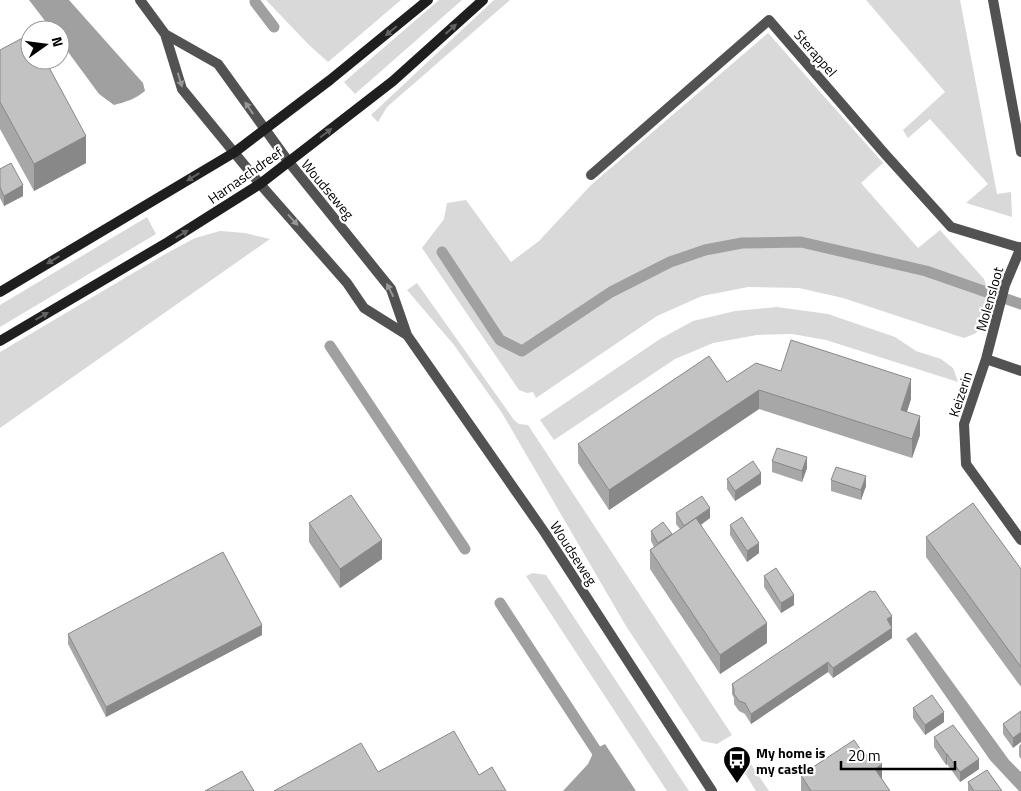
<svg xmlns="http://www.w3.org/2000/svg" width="1021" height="791" font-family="'Titillium Web',sans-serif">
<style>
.green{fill:#d9d9d9}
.water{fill:#a0a0a0}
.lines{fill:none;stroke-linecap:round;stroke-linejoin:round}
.stream{stroke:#a0a0a0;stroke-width:11}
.street{stroke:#525252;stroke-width:10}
.secondary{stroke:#1f1f1f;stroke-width:10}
.wall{fill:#a7a7a7}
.shaded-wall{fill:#888}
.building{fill:#c2c2c2;stroke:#888}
.oneway{fill:#626262}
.oneway2{fill:#979797}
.labels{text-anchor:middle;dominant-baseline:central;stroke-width:4.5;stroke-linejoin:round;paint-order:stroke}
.street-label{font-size:14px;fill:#000;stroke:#fff}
.poi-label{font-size:14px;font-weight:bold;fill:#000;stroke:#fff;text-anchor:start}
</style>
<rect width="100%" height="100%" fill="#fff"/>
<path class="green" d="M 266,0 L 401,0 L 328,62 L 309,45 Z
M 439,0 L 462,0 L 355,94 L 344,82 Z
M 494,0 L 510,0 L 387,107 L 378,122 L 371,115 Z
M 866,0 L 960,0 L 997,194 L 1011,192 L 1012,217 L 966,203 L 988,184 L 930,119 L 908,138 L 903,130 L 945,92 Z
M 768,33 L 883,163 L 861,183 L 918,248 L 940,230 L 984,279 C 990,293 989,323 976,333 C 973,335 968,336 964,338 L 843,298 L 799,288 L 748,287 L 702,296 L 657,316 L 536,398 L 533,392 L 527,393 L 519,390 L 422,248 L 444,219 L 447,203 L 466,200 L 511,262 L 539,241 L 591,185 Z
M 147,217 L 156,234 L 0,327 L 0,305 Z
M 220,231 L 245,233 L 270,239 L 0,428 L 0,352 L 167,253 L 195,238 Z
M 417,283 L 514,420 L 519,424 L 528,425 L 732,735 L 717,744 L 702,741 L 626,626 L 502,413 L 454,345 L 407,290 Z
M 777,307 L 828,314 L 895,337 L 916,351 L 941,359 L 953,368 L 958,382 L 826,340 L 792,334 L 757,335 L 713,343 L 675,359 L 554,440 L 540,420 L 660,339 L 693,321 L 735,311 Z
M 533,573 L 546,575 L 689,791 L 667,791 L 526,576 Z
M 748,760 L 769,791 L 756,791 L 740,765 Z"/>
<path class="water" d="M 29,0 L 69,0 L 143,83 L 145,91 C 135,99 126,102 114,105 L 99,94 L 60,41 L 60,30 L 52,30 Z
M 916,632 L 1009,760 L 1021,772 L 1021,791 L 1019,791 L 990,760 L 906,639 Z
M 605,744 L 636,791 L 563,791 L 588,764 L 595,749 Z"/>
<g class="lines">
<path class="stream" d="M 255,2 L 274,27
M 442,252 L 500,340 L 522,351 L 611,292 L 670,262 L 705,250 L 742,243 L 801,242 L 926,271 L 1021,304
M 330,346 L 465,549
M 500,603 L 603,761"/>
<path class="street" d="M 140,0 L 165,34 L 182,89 L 260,184 L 347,283 L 364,308 L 407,335
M 993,0 L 1021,152
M 165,34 L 218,64 L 288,161 L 391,289 L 407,335 L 545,533 L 712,791
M 591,175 L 769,20 L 885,154 L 951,227 L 1021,248
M 1021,247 L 1005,285 L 986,359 L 964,424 L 966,464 L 1021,540
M 986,359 L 1021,371"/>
<path class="secondary" d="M 0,292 L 235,152 L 330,80 L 428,0
M 0,341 L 168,242 L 260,184 L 393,81 L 483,0"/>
</g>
<path class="wall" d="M 0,50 L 86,163 L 34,191 L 0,129 Z
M 0,169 L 23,196 L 4,206 L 0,198 Z
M 781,371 L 911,399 L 907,412 L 920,435 L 912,458 L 759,409 L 609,510 L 578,463 L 578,444 L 727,382 Z
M 772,461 L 807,468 L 802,482 L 772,472 Z
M 727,479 L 761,484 L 735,501 L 727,489 Z
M 831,480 L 866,486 L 861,500 L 831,491 Z
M 676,513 L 710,518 L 701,525 L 767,643 L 720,674 L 650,569 L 650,550 L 654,547 L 651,541 L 651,531 L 672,535 L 680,529 L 676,524 Z
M 309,523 L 382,559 L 340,588 L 309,542 Z
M 730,525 L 759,553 L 747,562 L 730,535 Z
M 926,537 L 1021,569 L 1021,687 L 926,557 Z
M 764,576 L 794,605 L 781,613 L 764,587 Z
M 891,626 L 892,638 L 833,678 L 828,672 L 751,724 L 745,714 L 739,711 L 734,704 L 734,698 L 732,694 L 732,684 L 892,626 Z
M 68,634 L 262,635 L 106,717 L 68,644 Z
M 913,708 L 944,722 L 925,735 L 913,718 Z
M 1021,711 L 1013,748 L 1003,734 L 1003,724 Z
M 934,737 L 979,769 L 960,782 L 947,764 L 946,765 L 934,747 Z
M 1021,744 L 1021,759 L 1019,756 L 1019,746 Z
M 801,775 L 882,779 L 890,791 L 801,791 Z
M 968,782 L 1002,791 L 968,791 Z"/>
<path class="shaded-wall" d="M 86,136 L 86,163 L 34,191 L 34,164 Z
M 23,185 L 23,196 L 4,206 L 4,196 Z
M 911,379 L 911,399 L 901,429 L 901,410 Z
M 759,390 L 759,409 L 609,510 L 609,490 Z
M 920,416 L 920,435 L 912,458 L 912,439 Z
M 807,457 L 807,468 L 802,482 L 802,471 Z
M 761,473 L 761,484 L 735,501 L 735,491 Z
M 866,476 L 866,486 L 861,500 L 861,490 Z
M 710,508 L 710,518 L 684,536 L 684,526 Z
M 382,540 L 382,559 L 340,588 L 340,569 Z
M 759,543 L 759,553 L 747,562 L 747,551 Z
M 794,595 L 794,605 L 781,613 L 781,603 Z
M 892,616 L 892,626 L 887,629 L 887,619 Z
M 767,623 L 767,643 L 720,674 L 720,655 Z
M 262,625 L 262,635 L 106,717 L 106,707 Z
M 892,628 L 892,638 L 833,678 L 833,668 Z
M 828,662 L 828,672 L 751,724 L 751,714 Z
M 944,712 L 944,722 L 925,735 L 925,725 Z
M 1021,732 L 1021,742 L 1013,748 L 1013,738 Z
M 946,754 L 947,754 L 947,764 L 946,765 Z
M 979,759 L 979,769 L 960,782 L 960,772 Z
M 882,764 L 882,784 L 875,769 Z"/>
<path class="building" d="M 30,34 L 30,60 L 45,60 L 86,136 L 34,164 L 0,102 L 0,50 Z
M 11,163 L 23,185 L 4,196 L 0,187 L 0,169 Z
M 791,340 L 911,379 L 901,410 L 920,416 L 912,439 L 759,390 L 609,490 L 578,444 L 709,356 L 727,382 L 756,363 L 781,371 Z
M 777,448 L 807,457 L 802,471 L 772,461 Z
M 753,461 L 761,473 L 735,491 L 727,479 Z
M 836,467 L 866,476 L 861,490 L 831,480 Z
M 351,495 L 382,540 L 340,569 L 309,523 Z
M 702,496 L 710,508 L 684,526 L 676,513 Z
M 973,503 L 1021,569 L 1021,667 L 926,537 Z
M 742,517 L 759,543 L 747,551 L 730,525 Z
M 696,518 L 767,623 L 720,655 L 650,550 Z
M 663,522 L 672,534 L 658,543 L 651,531 Z
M 223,552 L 262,625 L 106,707 L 68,634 Z
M 776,568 L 794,595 L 781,603 L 764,576 Z
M 870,591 L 872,592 L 875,591 L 892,616 L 887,619 L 892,628 L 833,668 L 828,662 L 751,714 L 745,703 L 739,701 L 734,694 L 734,689 L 732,684 Z
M 932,695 L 944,712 L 925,725 L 913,708 Z
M 1021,711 L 1021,732 L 1013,738 L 1003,724 Z
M 953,725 L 979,759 L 960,772 L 947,754 L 946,754 L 934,737 Z
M 454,731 L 479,775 L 492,767 L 506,791 L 274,791 L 361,743 L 378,772 Z
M 854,740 L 865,756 L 872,751 L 882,764 L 875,769 L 890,791 L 811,791 L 801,775 Z
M 987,770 L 1002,791 L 974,791 L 968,782 Z
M 242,771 L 254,791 L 205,791 Z"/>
<defs><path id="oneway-solid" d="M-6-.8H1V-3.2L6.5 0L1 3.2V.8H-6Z" transform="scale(1.25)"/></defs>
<g class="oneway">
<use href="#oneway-solid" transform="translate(451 29) rotate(-42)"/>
<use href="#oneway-solid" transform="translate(391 31) rotate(140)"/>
<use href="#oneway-solid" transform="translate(326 133) rotate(-37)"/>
<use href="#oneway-solid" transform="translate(193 177) rotate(149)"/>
<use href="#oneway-solid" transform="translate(182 234) rotate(-32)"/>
<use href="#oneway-solid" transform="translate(53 260) rotate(149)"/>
<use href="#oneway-solid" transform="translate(42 316) rotate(-30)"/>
</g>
<g class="oneway2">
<use href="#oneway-solid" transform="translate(180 80) rotate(73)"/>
<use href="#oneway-solid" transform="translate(249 108) rotate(-125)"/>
<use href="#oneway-solid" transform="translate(293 220) rotate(48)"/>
<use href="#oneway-solid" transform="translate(390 290) rotate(-117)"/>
</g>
<defs>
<symbol id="bus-pin" viewBox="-11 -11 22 30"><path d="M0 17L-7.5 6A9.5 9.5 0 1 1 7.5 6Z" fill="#000" stroke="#fff"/><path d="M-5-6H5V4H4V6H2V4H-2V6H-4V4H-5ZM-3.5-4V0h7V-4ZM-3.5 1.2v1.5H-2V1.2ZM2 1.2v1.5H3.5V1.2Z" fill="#fff"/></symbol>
</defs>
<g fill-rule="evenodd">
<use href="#bus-pin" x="721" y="744" width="32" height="43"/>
</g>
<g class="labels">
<g class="street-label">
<text transform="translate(816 53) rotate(49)">Sterappel</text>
<text transform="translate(245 175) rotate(-35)">Harnaschdreef</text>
<text transform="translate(328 189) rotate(50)">Woudseweg</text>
<text transform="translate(989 299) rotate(-74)">Molensloot</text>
<text transform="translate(960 394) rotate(-72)">Keizerin</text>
<text transform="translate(574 553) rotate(57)">Woudseweg</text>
</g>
<g class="poi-label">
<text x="756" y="752">My home is<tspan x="756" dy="16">my castle</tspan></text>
</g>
</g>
<g transform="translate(45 45) rotate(76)"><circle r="24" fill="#ffffff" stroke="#999999"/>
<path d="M0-4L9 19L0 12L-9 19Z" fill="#000000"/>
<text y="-8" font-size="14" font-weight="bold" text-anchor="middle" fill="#000000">N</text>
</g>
<path d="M841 761v8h114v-8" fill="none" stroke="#000000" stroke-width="2.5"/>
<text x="848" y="761" font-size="15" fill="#000000" stroke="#ffffff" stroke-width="4" paint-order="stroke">20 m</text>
</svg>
